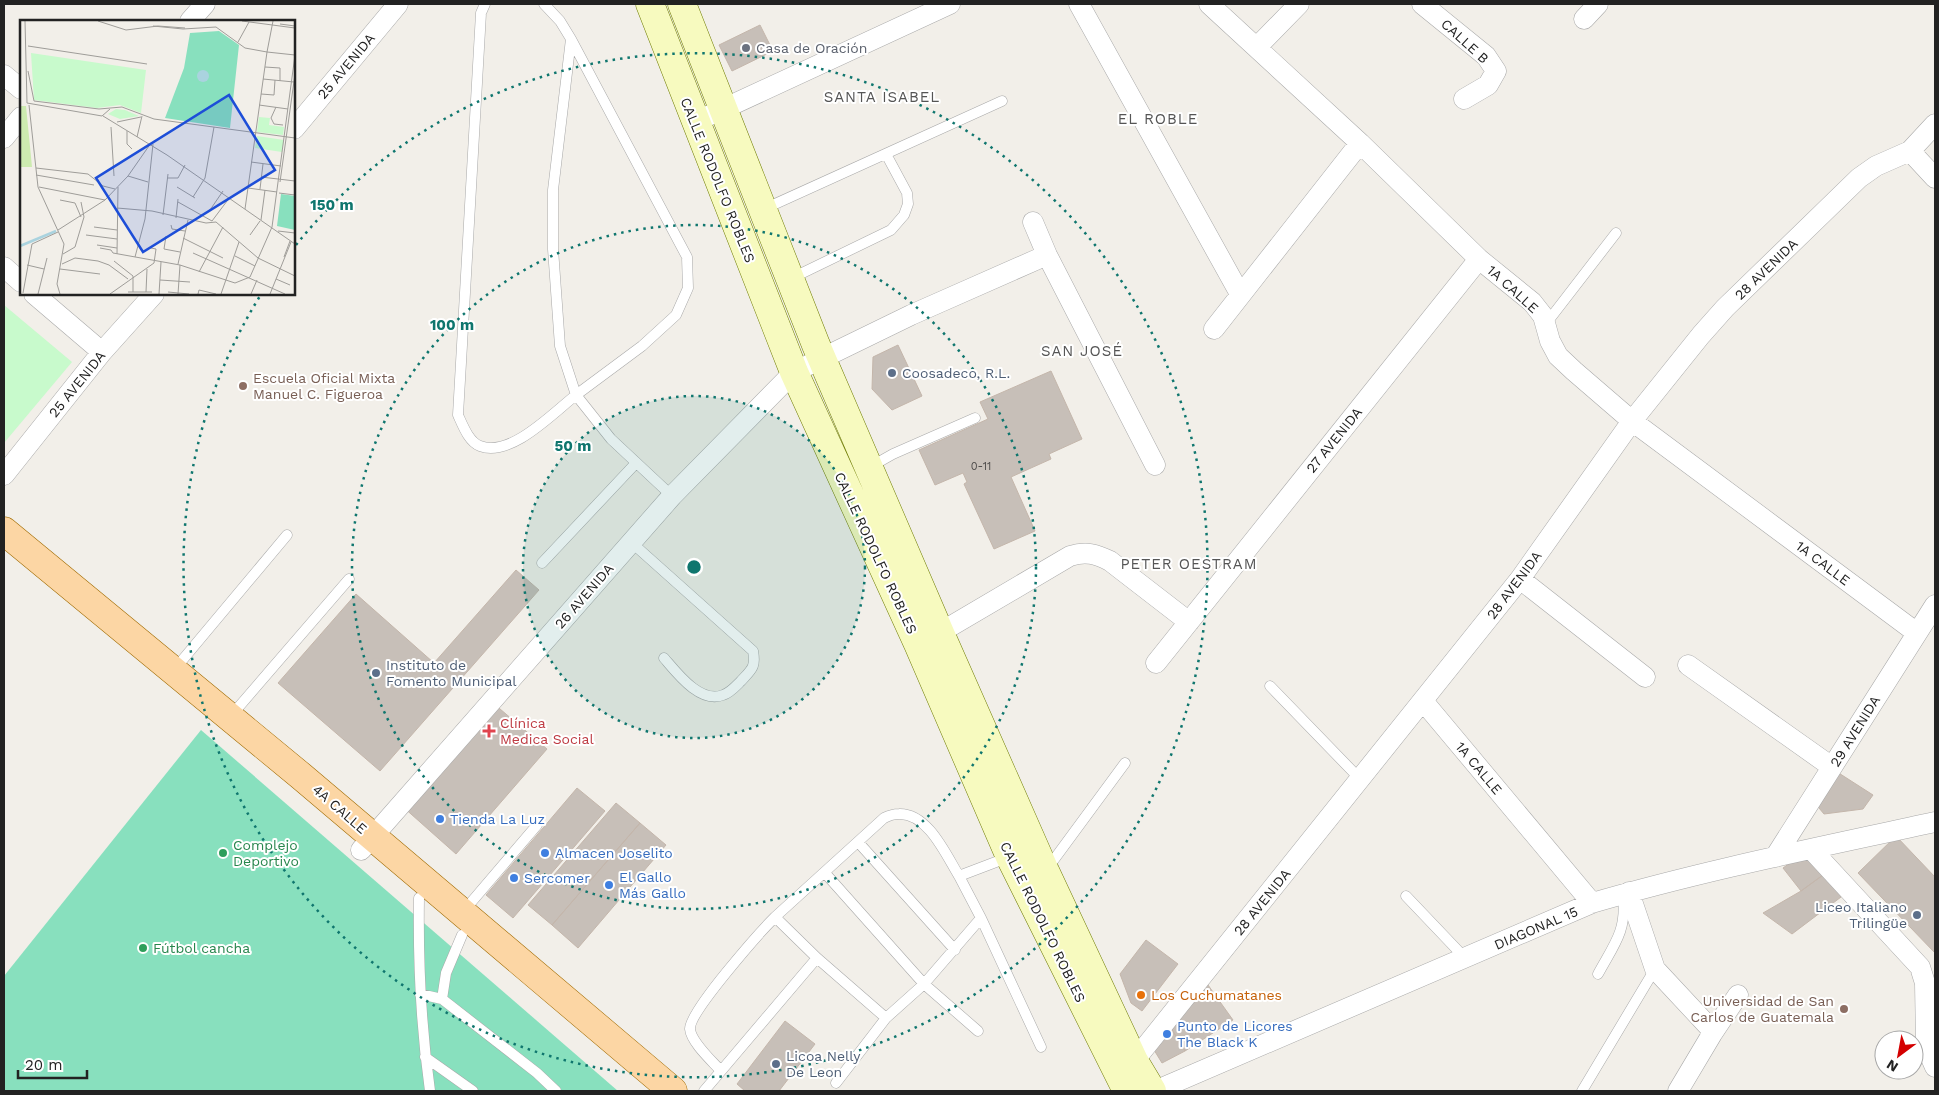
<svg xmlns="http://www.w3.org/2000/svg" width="1939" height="1095" font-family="'Work Sans',sans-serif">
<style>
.park{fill:#c8facc}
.pitch{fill:#88e0be}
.building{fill:#c7bfb8;stroke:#c4b6ab}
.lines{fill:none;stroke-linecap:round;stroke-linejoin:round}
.service-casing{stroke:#a9a9a9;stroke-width:11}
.minor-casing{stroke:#a9a9a9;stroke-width:21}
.secondary-casing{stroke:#707d05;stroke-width:29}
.primary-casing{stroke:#a06b00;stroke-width:29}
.service{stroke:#fff;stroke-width:10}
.minor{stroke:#fff;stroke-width:20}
.secondary{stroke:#f7fabf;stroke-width:28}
.primary{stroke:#fcd6a4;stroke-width:28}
.ring{fill:none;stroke:#0f766e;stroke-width:2.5;stroke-dasharray:2.5 5}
.worship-dot{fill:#6b7280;stroke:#fff;stroke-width:2}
.service-dot{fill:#5c6f8a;stroke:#fff;stroke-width:2}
.education-dot{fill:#8d6e63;stroke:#fff;stroke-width:2}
.health-dot{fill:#e0444e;stroke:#fff;stroke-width:2}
.shop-dot{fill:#3f7fe0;stroke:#fff;stroke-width:2}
.leisure-dot{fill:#2e9e5b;stroke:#fff;stroke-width:2}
.food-dot{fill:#e8710a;stroke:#fff;stroke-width:2}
.labels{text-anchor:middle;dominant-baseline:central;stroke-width:4;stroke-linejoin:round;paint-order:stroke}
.number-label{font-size:11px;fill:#4b4948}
.street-label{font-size:14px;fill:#222;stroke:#fff}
.worship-label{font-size:14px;fill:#5b616d;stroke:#fff;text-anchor:start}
.service-label{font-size:14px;fill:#4e5e75;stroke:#fff;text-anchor:start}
.education-label{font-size:14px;fill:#785e54;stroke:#fff;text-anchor:start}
.health-label{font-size:14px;fill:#be3a42;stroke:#fff;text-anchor:start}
.shop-label{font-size:14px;fill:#366cbe;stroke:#fff;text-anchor:start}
.leisure-label{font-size:14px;fill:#27864d;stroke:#fff;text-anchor:start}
.food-label{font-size:14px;fill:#c56008;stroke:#fff;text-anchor:start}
.neighbourhood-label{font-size:15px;letter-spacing:1px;fill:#555;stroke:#fff}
.inset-river{fill:none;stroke:#aad3df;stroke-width:2.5}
.inset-road{fill:none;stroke:#9f9d99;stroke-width:1}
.view{fill:#1d4ed8;fill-opacity:0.15;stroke:#1d4ed8;stroke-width:2.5}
.inset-edge{fill:none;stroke:#222;stroke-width:2.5}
.centre{fill:#0f766e;stroke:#fff;stroke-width:2.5}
.ring-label{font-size:15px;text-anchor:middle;font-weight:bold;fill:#0f766e;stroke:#fff;stroke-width:4;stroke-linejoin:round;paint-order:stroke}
</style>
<rect width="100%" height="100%" fill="#f2efe9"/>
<path class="park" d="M 4,305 L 72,362 L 4,443 Z"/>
<path class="pitch" d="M 201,730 L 618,1091 L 4,1091 L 4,976 Z"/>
<path class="building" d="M 760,25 L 773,51 L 732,71 L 719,45 Z
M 898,345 L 922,396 L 892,410 L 872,389 L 873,357 Z
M 1051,371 L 1082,439 L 1049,454 L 1051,459 L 1011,477 L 1035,531 L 994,549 L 964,484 L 967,482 L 963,473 L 935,485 L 919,450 L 988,419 L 980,402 Z
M 516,570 L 539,590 L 380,771 L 278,683 L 356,594 L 434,663 Z
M 493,703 L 547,749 L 456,854 L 402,806 Z
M 1834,770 L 1873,795 L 1863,809 L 1824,814 L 1814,802 Z
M 577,788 L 605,811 L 513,918 L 486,895 Z
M 616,803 L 640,823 L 552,925 L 528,905 Z
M 640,823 L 666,845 L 578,948 L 552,925 Z
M 1896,836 L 1935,877 L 1935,953 L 1858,873 Z
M 1804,853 L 1823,875 L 1801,891 L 1783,868 Z
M 1823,875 L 1845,894 L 1792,934 L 1763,913 L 1801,891 Z
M 1146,940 L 1178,964 L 1142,1011 L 1131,1003 L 1120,974 Z
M 1203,978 L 1233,1020 L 1185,1051 L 1168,1023 Z
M 785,1021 L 815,1044 L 779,1091 L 745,1091 L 737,1084 Z
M 1168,1023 L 1185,1051 L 1162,1063 L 1151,1045 Z"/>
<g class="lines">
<defs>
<path id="service" d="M 485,4 L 481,13 L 458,415 C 463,426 469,442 480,446 C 511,458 554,412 576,395 L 560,346 L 553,249 L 553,190 L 571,39 L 560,21 L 544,4
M 571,39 L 687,257 L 688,288 L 676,315 L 642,346 L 576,395 L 611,439 L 672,496
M 764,209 L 1002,101
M 792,278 L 891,230 L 904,215 L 908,204 L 907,193 L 886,154
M 1545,325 L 1616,233
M 870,467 L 893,454 L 975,418
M 631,542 L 753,651 C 756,667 752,669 741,681 C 736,686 730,693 723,695 C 700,704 677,673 664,658
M 542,563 L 636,463
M 174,670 L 287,535
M 1270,686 L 1360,779
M 230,717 L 349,579
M 858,842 L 955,950
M 1047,869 L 1125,763
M 825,873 L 924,984 L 886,1018
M 959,876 L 981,918 L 1041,1047
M 1406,896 L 1465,958
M 419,898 C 418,963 421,1027 430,1091
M 462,913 L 537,825
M 775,917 L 884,818 C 888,816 894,814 899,814 C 928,813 946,855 959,876 L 1009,857
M 462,935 L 446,973 L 442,999 L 537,1073 L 556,1091
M 817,958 L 886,1018 L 836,1083
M 1598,974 C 1613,946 1627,931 1623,898
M 420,994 L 442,999
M 978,1031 L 924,984 L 981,918
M 425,1057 L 473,1091
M 704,1091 L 805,972 L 817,958 L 775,917 C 760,932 689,1012 690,1029 C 691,1042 712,1061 721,1071
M 1582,1091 L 1655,969"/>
<path id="minor" d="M 1079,4 L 1240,294
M 1209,4 L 1360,143 L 1479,259 L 1532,302 L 1543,316 L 1550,341 L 1558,356 L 1574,371 L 1632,421 L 1917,633
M 1422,4 L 1486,56 L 1496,71 L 1488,85 L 1464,99
M 1584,19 L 1598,4
M 190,21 L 205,4
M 1257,47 L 1299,4
M 4,75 L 21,89
M 695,122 L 950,4
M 294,129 L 398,4
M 4,138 L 21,117
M 1910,151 L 1935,178
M 1033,222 L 1047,255 L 1155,465
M 4,267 L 21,282
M 34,294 L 102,352
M 1214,329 L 1360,143
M 4,475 L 102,352 L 154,294
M 1520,579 L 1645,677
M 929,639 L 1070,556 C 1086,551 1096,554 1110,561 L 1189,622
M 1156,663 L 1479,259
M 1688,665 L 1832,767
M 1423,701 L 1592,903
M 1811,849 L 1920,967 L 1925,983 L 1926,1042 L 1928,1051 L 1935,1067
M 361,850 L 672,496 L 794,372 L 911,315 L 1047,255
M 1775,857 L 1935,605
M 1629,892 L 1655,969 L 1710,1028 L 1712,1034
M 1124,1067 L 1134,1061 L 1520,579 L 1632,421 L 1701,335 L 1725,308 L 1859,178 L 1876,166 L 1910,151 L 1935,124
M 1155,1091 L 1592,903 C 1705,870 1821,847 1935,822
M 1678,1091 L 1712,1034 L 1738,995"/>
<path id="secondary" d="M 650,4 L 794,372 L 918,644 L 1010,857 L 1127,1091
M 682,4 L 816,345 L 940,633 L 1045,871 L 1134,1061 L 1152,1091"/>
<path id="primary" d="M 4,531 L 301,776 L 673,1091"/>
</defs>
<use href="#service" class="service-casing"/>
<use href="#minor" class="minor-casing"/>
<use href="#secondary" class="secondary-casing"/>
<use href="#primary" class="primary-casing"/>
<use href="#service" class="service"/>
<use href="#minor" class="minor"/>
<use href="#secondary" class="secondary"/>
<use href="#primary" class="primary"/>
</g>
<circle cx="694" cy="567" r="171" fill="#0f766e" fill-opacity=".12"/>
<g class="ring">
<circle cx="694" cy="567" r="171"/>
<circle cx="694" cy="567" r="342"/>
<path d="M296 245A512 512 0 1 1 260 296"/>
</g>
<circle class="worship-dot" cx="746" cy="48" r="5"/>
<g class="service-dot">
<circle cx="892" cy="373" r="5"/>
<circle cx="376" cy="673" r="5"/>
<circle cx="1917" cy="915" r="5"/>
<circle cx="776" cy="1064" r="5"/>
</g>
<g class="education-dot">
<circle cx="243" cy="386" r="5"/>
<circle cx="1844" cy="1009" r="5"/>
</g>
<path class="health-dot" d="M486.5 723.5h5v5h5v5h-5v5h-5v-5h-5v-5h5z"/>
<g class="shop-dot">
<circle cx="440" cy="819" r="5"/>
<circle cx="545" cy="853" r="5"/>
<circle cx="514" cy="878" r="5"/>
<circle cx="609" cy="885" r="5"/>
<circle cx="1167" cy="1034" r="5"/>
</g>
<g class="leisure-dot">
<circle cx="223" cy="853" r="5"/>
<circle cx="143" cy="948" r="5"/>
</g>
<circle class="food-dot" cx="1141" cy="995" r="5"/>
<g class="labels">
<g class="number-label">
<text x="981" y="466">0-11</text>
</g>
<g class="street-label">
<text transform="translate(1465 41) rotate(42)">CALLE B</text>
<text transform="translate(346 66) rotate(-50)">25 AVENIDA</text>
<text transform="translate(718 180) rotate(68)">CALLE RODOLFO ROBLES</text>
<text transform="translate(1766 269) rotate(-44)">28 AVENIDA</text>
<text transform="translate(1513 289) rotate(42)">1A CALLE</text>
<text transform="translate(77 384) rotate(-51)">25 AVENIDA</text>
<text transform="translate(1334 440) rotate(-51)">27 AVENIDA</text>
<text transform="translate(876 553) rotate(65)">CALLE RODOLFO ROBLES</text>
<text transform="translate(1823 563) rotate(37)">1A CALLE</text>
<text transform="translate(1514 585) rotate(-53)">28 AVENIDA</text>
<text transform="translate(584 596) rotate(-49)">26 AVENIDA</text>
<text transform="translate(1855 731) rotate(-58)">29 AVENIDA</text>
<text transform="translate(1479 768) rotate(50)">1A CALLE</text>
<text transform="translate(340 809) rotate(41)">4A CALLE</text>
<text transform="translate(1262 902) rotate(-51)">28 AVENIDA</text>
<text transform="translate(1043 922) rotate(64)">CALLE RODOLFO ROBLES</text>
<text transform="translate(1536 928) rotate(-23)">DIAGONAL 15</text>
</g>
<g class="worship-label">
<text x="756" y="48">Casa de Oración</text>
</g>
<g class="service-label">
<text x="902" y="373">Coosadeco, R.L.</text>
<text x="386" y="665">Instituto de<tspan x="386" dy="16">Fomento Municipal</tspan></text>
<text x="1907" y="907" text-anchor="end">Liceo Italiano<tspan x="1907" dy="16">Trilingüe</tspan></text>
<text x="786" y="1056">Licoa Nelly<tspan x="786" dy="16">De Leon</tspan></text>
</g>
<g class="education-label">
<text x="253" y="378">Escuela Oficial Mixta<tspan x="253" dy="16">Manuel C. Figueroa</tspan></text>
<text x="1834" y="1001" text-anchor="end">Universidad de San<tspan x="1834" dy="16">Carlos de Guatemala</tspan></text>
</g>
<g class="health-label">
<text x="500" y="723">Clínica<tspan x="500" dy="16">Medica Social</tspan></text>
</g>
<g class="shop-label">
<text x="450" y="819">Tienda La Luz</text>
<text x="555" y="853">Almacen Joselito</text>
<text x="619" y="877">El Gallo<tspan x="619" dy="16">Más Gallo</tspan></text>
<text x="524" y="878">Sercomer</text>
<text x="1177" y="1026">Punto de Licores<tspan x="1177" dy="16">The Black K</tspan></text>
</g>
<g class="leisure-label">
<text x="233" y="845">Complejo<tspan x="233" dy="16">Deportivo</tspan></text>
<text x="153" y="948">Fútbol cancha</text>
</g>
<g class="food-label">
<text x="1151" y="995">Los Cuchumatanes</text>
</g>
<g class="neighbourhood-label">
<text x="882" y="97">SANTA ISABEL</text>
<text x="1158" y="119">EL ROBLE</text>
<text x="1082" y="351">SAN JOSÉ</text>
<text x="1189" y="564">PETER OESTRAM</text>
</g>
</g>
<g transform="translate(20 20)">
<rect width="275" height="275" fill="#f2efe9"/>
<path d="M 0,86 L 6,86 L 12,147 L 0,147 Z" fill="#cdebb0"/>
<path d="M 11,33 L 126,50 L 121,93 L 100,85 L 77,88 L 14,80 ZM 96,89 L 105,90 L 119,96 L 100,99 L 88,94 ZM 239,97 L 250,98 L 249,105 L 264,107 L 263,115 L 237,112 ZM 237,116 L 264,120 L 262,132 L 235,128 Z" fill="#c8facc"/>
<path d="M 199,11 L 219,25 L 210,108 L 145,98 L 164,48 L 170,13 ZM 261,174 L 275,176 L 275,210 L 257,206 Z" fill="#88e0be"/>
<path d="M177 56a6 6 0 1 1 12 0a6 6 0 1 1-12 0Z" fill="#aad3df"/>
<path class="inset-river" d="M 0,226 L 36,211"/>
<path class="inset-road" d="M 5,1 L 7,83M 78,1 L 106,10 L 138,6 L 165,8M 222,1 L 275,8M 260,4 L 275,6M 133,6 L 163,9 L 196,7 L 225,28 L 247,32 L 225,189M 218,22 L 229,2M 8,26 L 127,44M 247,32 L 253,1M 247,32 L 275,35M 245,47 L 260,48 L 260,61M 8,51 L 14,81 L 79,89 L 102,87 L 134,99 L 275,118M 243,59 L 274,62M 241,74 L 254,75 L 255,60M 7,83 L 82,96 L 90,89M 9,85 L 18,167 L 44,224 L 37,264 L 40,274M 239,85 L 268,89M 256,87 L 251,98 L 254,104 L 263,105M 83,96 L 147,135 L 275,224M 97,102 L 121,97M 91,107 L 94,156M 107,111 L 107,124 L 112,129M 117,117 L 122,96M 231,142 L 261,146M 16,148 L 68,154 L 83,166 L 95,169M 16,155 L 74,165M 108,156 L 128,162M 241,157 L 275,161M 148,158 L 158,158 L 165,145M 260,162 L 275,54M 19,167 L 85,180M 157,167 L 175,178M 228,168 L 257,172M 240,169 L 243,144M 259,173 L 275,175M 173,177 L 185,158 L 194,107M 40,180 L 55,183 L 61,197M 158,182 L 192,201 L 210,177M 97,188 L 132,191 L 186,203 L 196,202 L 238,238 L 275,256M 190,190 L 203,171M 143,195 L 148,154M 156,198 L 158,179M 241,200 L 245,170M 151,205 L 152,209 L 165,211M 74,207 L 97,210M 38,210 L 85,180 L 108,156 L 131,123M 258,211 L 275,213M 66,215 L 97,219M 230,215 L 240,201M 146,216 L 144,229 L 160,232M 163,218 L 203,238M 77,225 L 97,228M 80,228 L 91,230 L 93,233 L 160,245 L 215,263 L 230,257 L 252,207 L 275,35M 173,233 L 265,274M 43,234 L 55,227 L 64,197 L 61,182M 97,234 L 98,167M 215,236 L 235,246M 115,237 L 125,199 L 133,124M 264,237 L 270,221M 94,241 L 113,256 L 113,272M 42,244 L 55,238 L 78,241 L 89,245 L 108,259M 158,244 L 168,200M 7,245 L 24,249M 40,249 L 80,254M 179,252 L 203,207M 256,259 L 270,265M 140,260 L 170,262M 108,272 L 132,272M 126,272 L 127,249M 148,272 L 169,274M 3,273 L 12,224 L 38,212M 18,274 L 27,238M 90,274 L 134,243 L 136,229 L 131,228M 139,274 L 141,242M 158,274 L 160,245M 178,274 L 179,270 L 196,274M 201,274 L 219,222M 231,274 L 237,260M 250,274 L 271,222"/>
<path class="view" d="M 209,75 L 255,150 L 123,232 L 76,158 Z"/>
<rect width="275" height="275" class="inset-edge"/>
</g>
<circle cx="694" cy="567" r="8" class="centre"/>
<g class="ring-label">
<text x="332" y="210">150 m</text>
<text x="452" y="330">100 m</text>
<text x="573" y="451">50 m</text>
</g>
<rect width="1939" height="1095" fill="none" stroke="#222222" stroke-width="10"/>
<g transform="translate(1899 1055) rotate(212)"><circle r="24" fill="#ffffff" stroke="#a7a7a7"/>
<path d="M0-4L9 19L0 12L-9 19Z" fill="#d40000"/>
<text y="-8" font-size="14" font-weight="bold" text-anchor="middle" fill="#222222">N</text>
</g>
<path d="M18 1070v8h69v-8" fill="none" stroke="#222222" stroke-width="2.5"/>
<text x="25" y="1070" font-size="15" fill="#222222" stroke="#ffffff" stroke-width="4" paint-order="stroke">20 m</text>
</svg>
